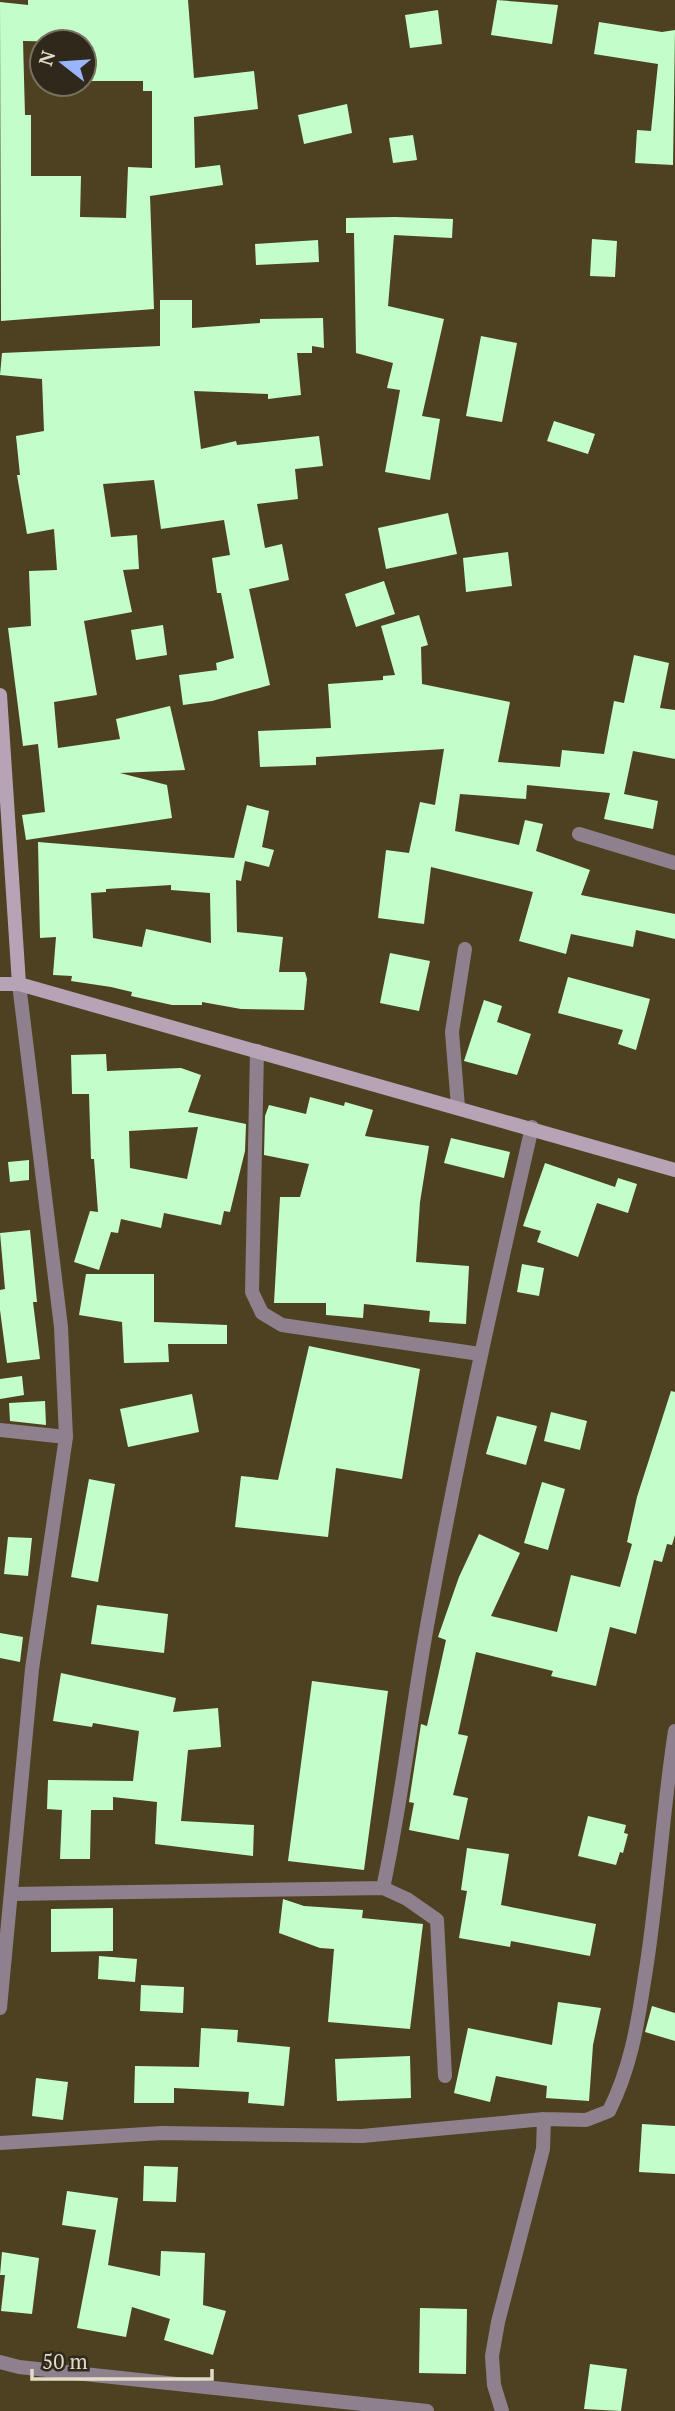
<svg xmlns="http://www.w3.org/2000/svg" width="675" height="2411" font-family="'PT Serif',serif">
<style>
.building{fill:#c3feca;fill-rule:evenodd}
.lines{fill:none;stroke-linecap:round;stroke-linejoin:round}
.service{stroke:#8e818d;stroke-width:14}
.minor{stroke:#8e818d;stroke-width:14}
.tertiary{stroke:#8e818d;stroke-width:14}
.secondary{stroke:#b7a3b6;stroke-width:14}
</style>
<rect width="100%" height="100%" fill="#4e4121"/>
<path class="building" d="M 28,0 L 188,0 L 194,78 L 254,71 L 258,109 L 194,117 L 195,168 L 220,165 L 223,185 L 150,196 L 154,309 L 1,321 L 0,2 L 28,5 ZM 23,41 L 84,42 L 84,81 L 143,81 L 143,91 L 152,91 L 152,168 L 128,167 L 126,218 L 80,217 L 81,176 L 31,176 L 31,115 L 25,115 Z
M 497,0 L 558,5 L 552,44 L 491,35 Z
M 438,10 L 442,44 L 410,48 L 405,15 Z
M 599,22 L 662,32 L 675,30 L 673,165 L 635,163 L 637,130 L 651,131 L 658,64 L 594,54 Z
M 347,104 L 352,133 L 304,144 L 298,115 Z
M 413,135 L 417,160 L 393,163 L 389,138 Z
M 395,217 L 453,219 L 452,238 L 394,235 L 388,306 L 444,319 L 422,416 L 440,419 L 430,480 L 385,472 L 400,390 L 387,388 L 393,363 L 356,353 L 354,233 L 346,233 L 346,218 Z
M 592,239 L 617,241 L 615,277 L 590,276 Z
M 318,240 L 319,262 L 256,265 L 255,244 Z
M 160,300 L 192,300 L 192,328 L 260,323 L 260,319 L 323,318 L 324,348 L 312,346 L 312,353 L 297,353 L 301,395 L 268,399 L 268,394 L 194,391 L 201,449 L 236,441 L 237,445 L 319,436 L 323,466 L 295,469 L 298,499 L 257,504 L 265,548 L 282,544 L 289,580 L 249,589 L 270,685 L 212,701 L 183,705 L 179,675 L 217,670 L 216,663 L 234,658 L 221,593 L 217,593 L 212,558 L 230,555 L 224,520 L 161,529 L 154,480 L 103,484 L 111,537 L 137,535 L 139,569 L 123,570 L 132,612 L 84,621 L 97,695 L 54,702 L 58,748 L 120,739 L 116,719 L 170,706 L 185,770 L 120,773 L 167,785 L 172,818 L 26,840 L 22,815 L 45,812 L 38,744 L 23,746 L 8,628 L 31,626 L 29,571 L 57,570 L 54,529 L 27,534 L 17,475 L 20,475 L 16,436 L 44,431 L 42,379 L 0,375 L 2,353 L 160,346 Z
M 481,336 L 517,343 L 502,422 L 466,416 Z
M 554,421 L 595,434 L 588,454 L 547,441 Z
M 448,513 L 457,554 L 386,569 L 378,528 Z
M 508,552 L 512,586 L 466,592 L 463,558 Z
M 384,581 L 395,614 L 356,627 L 345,594 Z
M 419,615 L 428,645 L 421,647 L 422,684 L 510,702 L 498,762 L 560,767 L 562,750 L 604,754 L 614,701 L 624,703 L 634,655 L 669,663 L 660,708 L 675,710 L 675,759 L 633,751 L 624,794 L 658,801 L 653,829 L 604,819 L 610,793 L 527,785 L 526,799 L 460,794 L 455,831 L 519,845 L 525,820 L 543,824 L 536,851 L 590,870 L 581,895 L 675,914 L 675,939 L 636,930 L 633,947 L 571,934 L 566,954 L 519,941 L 533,892 L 431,867 L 424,924 L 378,918 L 386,850 L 409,853 L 420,802 L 435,805 L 444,749 L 316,757 L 316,765 L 260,767 L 258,731 L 331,728 L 328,684 L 383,680 L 383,676 L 395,675 L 381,626 Z
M 163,625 L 167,655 L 136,660 L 131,630 Z
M 247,805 L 269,811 L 262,847 L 274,850 L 269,867 L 245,861 L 241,881 L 236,880 L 237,932 L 283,937 L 279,972 L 305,972 L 307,979 L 304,1010 L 241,1009 L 202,1002 L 202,1005 L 172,1005 L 131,996 L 132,992 L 111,987 L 71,981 L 72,976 L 53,975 L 56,937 L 40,938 L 38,842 L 234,858 ZM 171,885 L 171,890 L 210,893 L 211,943 L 146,929 L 142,947 L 93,938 L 91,893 L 106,892 L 106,889 Z
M 390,953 L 430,961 L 419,1011 L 380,1003 Z
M 568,977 L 650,999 L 636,1050 L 618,1044 L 623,1030 L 558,1013 Z
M 484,1000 L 502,1006 L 497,1022 L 531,1034 L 517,1075 L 464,1061 Z
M 106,1054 L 107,1071 L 181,1068 L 201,1075 L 188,1112 L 246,1124 L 245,1151 L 230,1212 L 224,1211 L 221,1225 L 164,1213 L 161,1228 L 121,1219 L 118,1233 L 111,1232 L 99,1270 L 74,1262 L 90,1211 L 98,1212 L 94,1159 L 91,1159 L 89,1094 L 72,1094 L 71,1055 ZM 198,1127 L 187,1179 L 130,1168 L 129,1131 Z
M 310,1097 L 344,1106 L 345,1102 L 373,1110 L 365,1136 L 429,1146 L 420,1202 L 416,1262 L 469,1266 L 466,1324 L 429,1322 L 430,1311 L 364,1304 L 363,1318 L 326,1315 L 326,1303 L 274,1303 L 280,1197 L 300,1197 L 309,1164 L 264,1155 L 265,1116 L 269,1105 L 306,1114 Z
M 451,1138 L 510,1152 L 504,1178 L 444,1163 Z
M 29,1160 L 29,1180 L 10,1182 L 8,1162 Z
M 545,1163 L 615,1187 L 618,1178 L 637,1184 L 628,1213 L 597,1203 L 578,1257 L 537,1242 L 541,1231 L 523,1226 Z
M 30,1230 L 37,1302 L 33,1302 L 40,1359 L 7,1363 L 0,1310 L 0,1290 L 5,1289 L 0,1233 Z
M 522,1264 L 544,1268 L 539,1296 L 517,1292 Z
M 86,1274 L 154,1274 L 154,1322 L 227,1325 L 227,1344 L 168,1344 L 169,1362 L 124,1363 L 122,1322 L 79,1315 Z
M 309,1346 L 420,1369 L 402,1479 L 336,1468 L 328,1537 L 235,1527 L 241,1476 L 278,1480 Z
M 22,1376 L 24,1395 L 0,1399 L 0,1379 Z
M 671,1391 L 675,1392 L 675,1535 L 672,1545 L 667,1544 L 662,1562 L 654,1560 L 636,1634 L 610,1627 L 596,1686 L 551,1676 L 553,1671 L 476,1652 L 458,1734 L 468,1736 L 453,1795 L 468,1798 L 459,1840 L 409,1830 L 414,1803 L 409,1802 L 421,1724 L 427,1726 L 446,1640 L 438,1637 L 459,1577 L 479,1534 L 520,1553 L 491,1616 L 557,1632 L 571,1575 L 620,1587 L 632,1544 L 627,1542 L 637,1497 Z
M 192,1394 L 199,1432 L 128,1447 L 120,1409 Z
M 45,1401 L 46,1425 L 10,1421 L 9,1403 Z
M 551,1412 L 587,1421 L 580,1450 L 544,1441 Z
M 497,1416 L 537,1426 L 526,1465 L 486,1454 Z
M 89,1479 L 115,1484 L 98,1582 L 71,1577 Z
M 542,1482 L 565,1489 L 548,1550 L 524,1543 Z
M 8,1537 L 32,1538 L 28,1576 L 4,1574 Z
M 97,1605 L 168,1614 L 164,1653 L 91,1644 Z
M 0,1633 L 23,1637 L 20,1662 L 0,1658 Z
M 61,1673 L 176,1698 L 173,1712 L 218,1708 L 221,1747 L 188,1750 L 181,1821 L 254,1825 L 253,1856 L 155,1844 L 157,1802 L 113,1797 L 113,1810 L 91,1810 L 90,1859 L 60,1859 L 62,1810 L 47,1809 L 48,1780 L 133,1781 L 139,1731 L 93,1723 L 92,1727 L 53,1721 Z
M 312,1681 L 388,1691 L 364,1870 L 288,1861 Z
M 588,1816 L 626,1825 L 624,1833 L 628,1834 L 623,1853 L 620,1852 L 616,1865 L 578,1856 Z
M 467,1848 L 509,1854 L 501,1905 L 596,1924 L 590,1956 L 511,1941 L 510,1947 L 459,1938 L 467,1891 L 461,1890 Z
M 283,1899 L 304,1906 L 363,1910 L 362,1918 L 423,1924 L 410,2029 L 328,2022 L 334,1949 L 320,1948 L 279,1933 Z
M 113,1908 L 113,1951 L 51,1952 L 51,1909 Z
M 99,1956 L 137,1959 L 135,1982 L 98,1979 Z
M 141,1985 L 184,1987 L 183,2013 L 140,2011 Z
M 558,2002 L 601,2008 L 593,2045 L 589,2101 L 546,2098 L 547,2086 L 496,2076 L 490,2102 L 454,2093 L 468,2028 L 552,2045 Z
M 652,2006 L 675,2013 L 675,2041 L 645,2032 Z
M 201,2028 L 238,2030 L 237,2042 L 290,2047 L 284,2106 L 248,2103 L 249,2092 L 174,2088 L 174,2103 L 134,2103 L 135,2066 L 199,2067 Z
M 410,2056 L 411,2098 L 337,2101 L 335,2059 Z
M 36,2078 L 68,2082 L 63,2120 L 32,2116 Z
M 642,2124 L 675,2126 L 675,2174 L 639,2172 Z
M 144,2166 L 178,2167 L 176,2202 L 143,2201 Z
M 67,2191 L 118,2198 L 108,2265 L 160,2276 L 161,2251 L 205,2253 L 203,2305 L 226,2311 L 213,2355 L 164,2340 L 170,2319 L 132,2307 L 126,2337 L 77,2328 L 96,2230 L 62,2225 Z
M 2,2252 L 39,2258 L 32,2314 L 1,2311 L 5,2275 L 0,2275 Z
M 420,2308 L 467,2309 L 466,2374 L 419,2373 Z
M 590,2364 L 627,2369 L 621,2411 L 584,2409 Z"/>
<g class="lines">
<path class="service" d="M 458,1107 L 452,1032 L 465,949"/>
<path class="minor" d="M 579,834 L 675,863
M 257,1051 L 252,1292 L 262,1313 L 282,1325 L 480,1354
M 0,1430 L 66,1437
M 383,1888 L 407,1899 L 437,1920 L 445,2076
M 11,1894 L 383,1888 C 402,1801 411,1714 427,1626 C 457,1459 494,1293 532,1127
M 0,2143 L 162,2133 L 362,2136 L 544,2119 L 586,2120 L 609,2111 C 630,2069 637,2028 644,1982 C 658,1899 662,1814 675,1731
M 0,2362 L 19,2367 L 427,2411
M 502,2411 L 494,2385 L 492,2356 L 498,2322 L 543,2149 L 544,2119"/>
<path class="tertiary" d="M 0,2008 L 32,1669 L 66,1437 L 61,1327 L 19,984"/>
<path class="secondary" d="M 0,695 L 19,984
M 0,984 L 19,984 L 675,1170"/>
</g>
<g transform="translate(63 63) rotate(287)"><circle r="33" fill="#2f291b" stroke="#777061" stroke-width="2"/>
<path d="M0-5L12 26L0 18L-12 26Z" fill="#9ab5fd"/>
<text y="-10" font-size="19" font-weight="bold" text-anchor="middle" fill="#e2dbc9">N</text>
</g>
<path d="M32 2369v10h180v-10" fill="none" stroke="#e2dbc9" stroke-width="3.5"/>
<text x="42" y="2369" font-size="21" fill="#e2dbc9" stroke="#2f291b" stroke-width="5" paint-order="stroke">50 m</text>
</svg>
